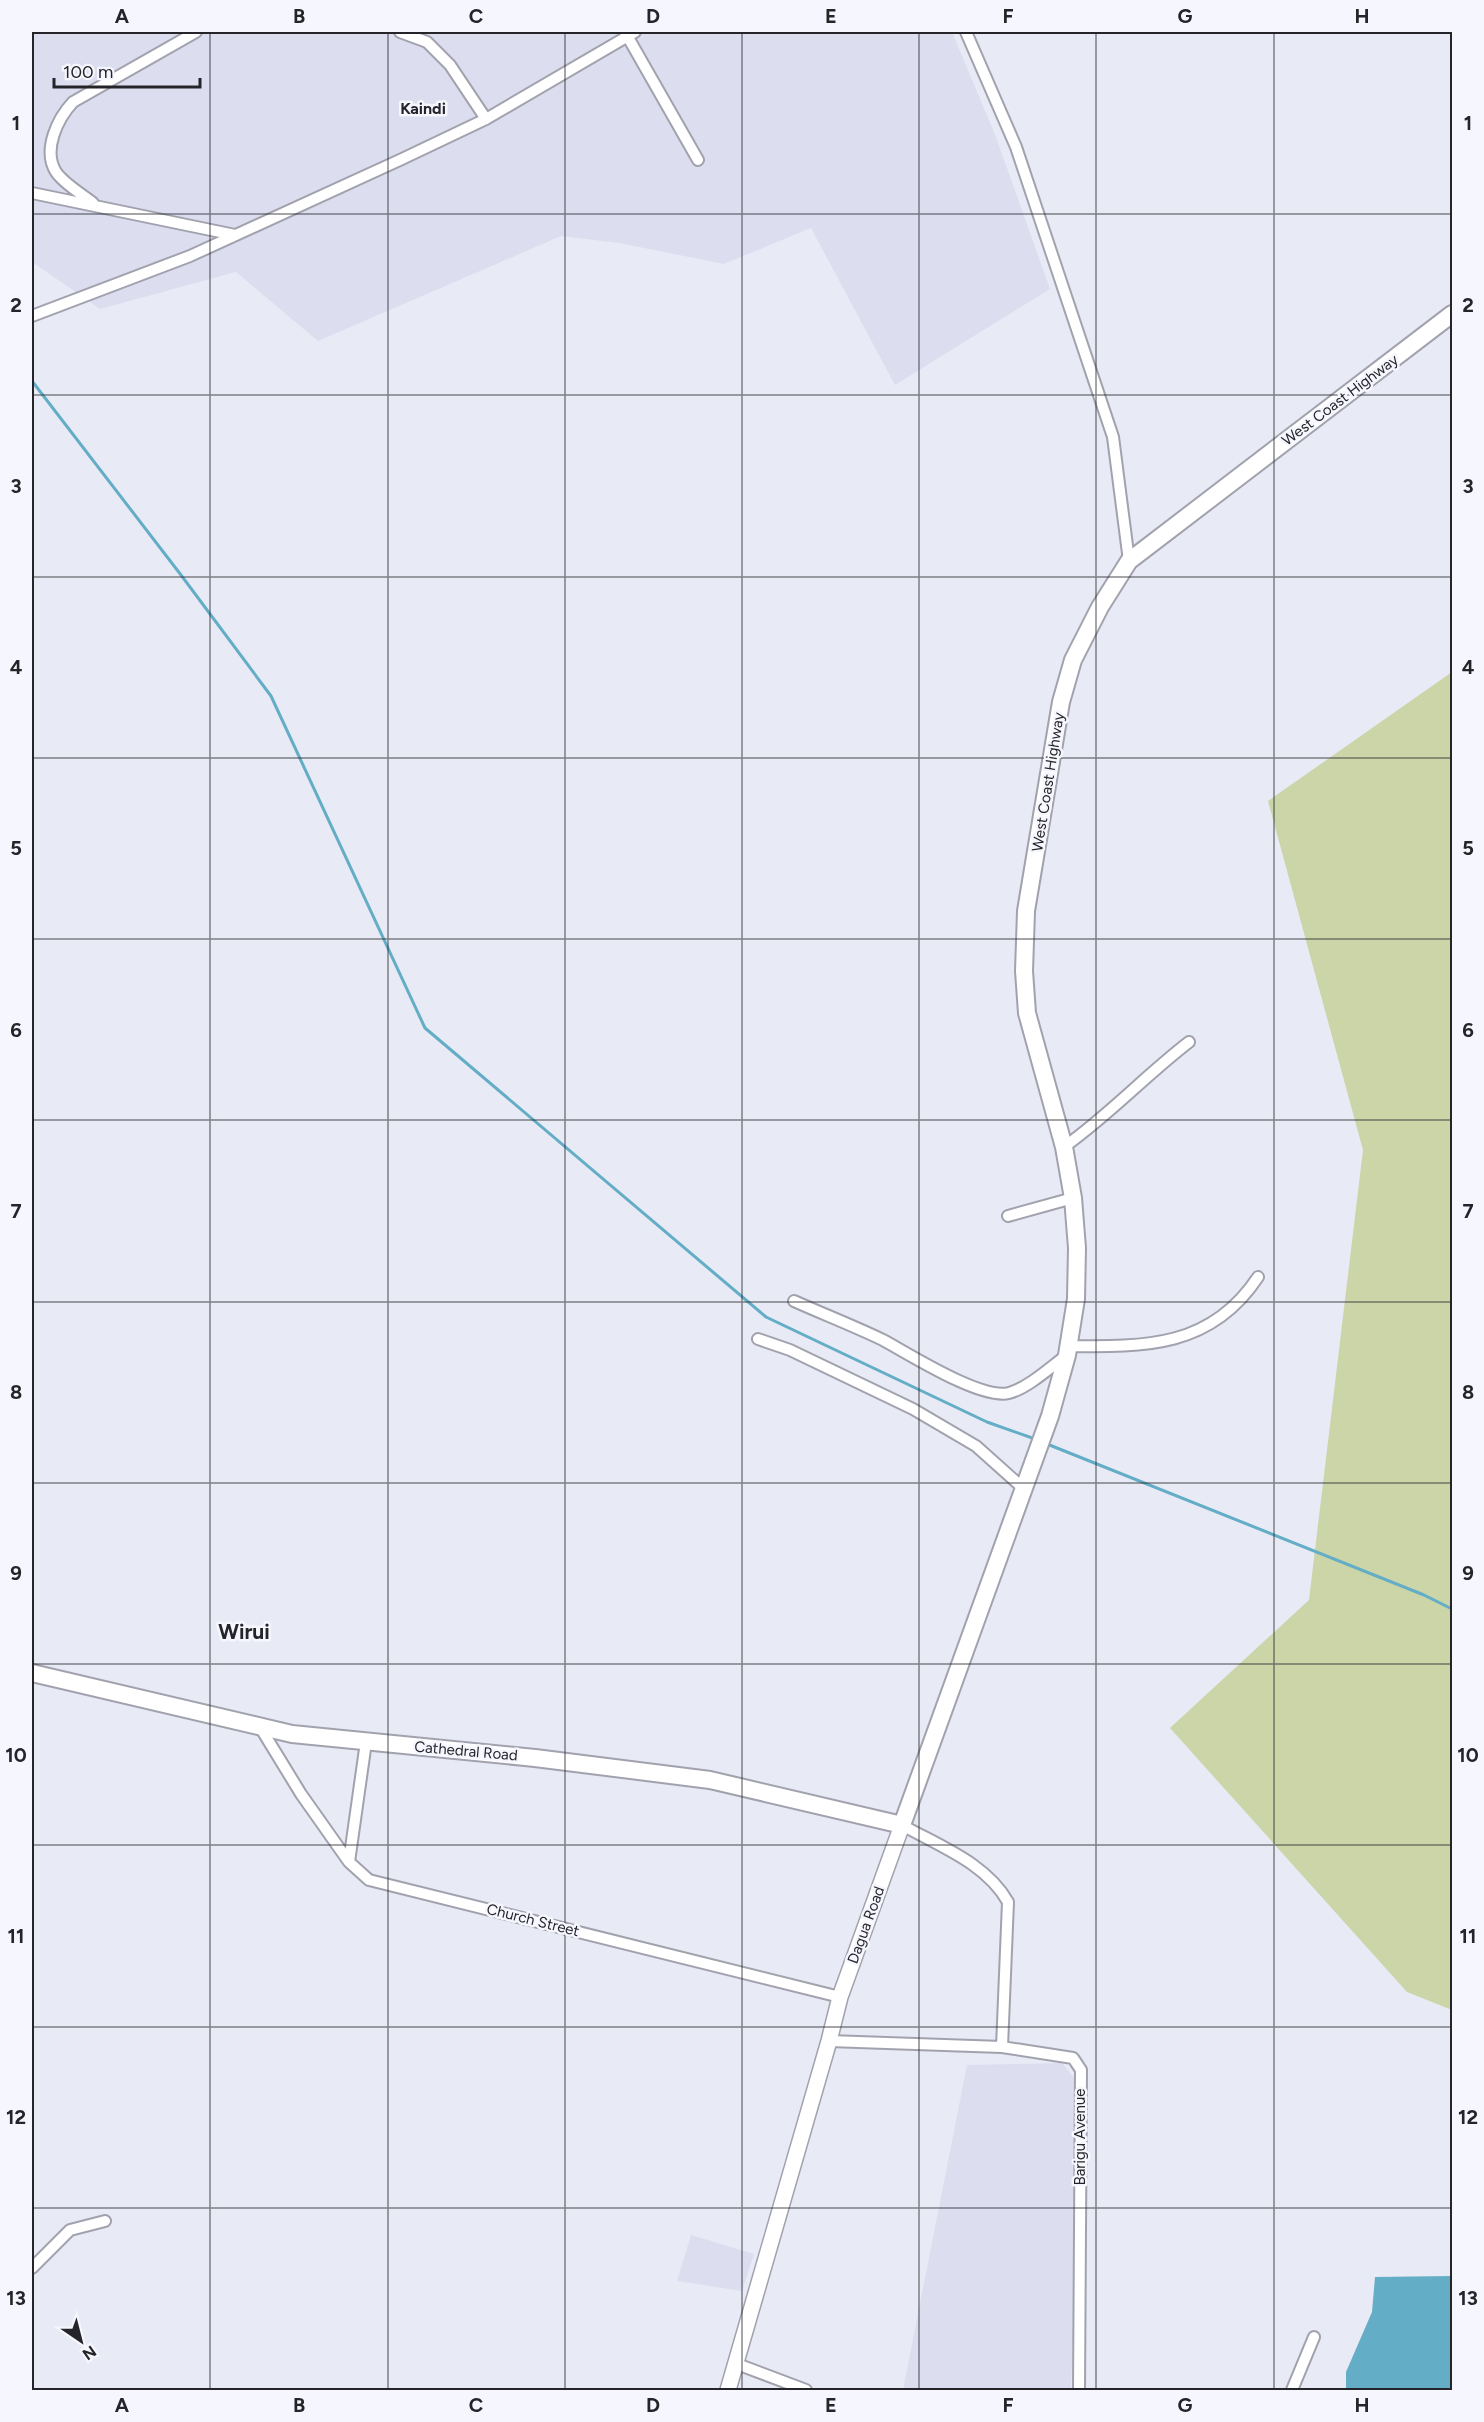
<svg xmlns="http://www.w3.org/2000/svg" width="1484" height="2422" font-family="Figtree,sans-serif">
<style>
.built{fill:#dcdef0}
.green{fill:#cbd5a7}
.water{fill:#63adc6}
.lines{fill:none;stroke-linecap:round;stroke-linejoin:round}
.stream{stroke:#63adc6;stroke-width:3}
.street-casing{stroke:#a1a2ad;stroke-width:14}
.secondary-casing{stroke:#a1a2ad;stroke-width:18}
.primary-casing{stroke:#a1a2ad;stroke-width:20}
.street{stroke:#fff;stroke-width:10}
.secondary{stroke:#fff;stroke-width:15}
.primary{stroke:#fff;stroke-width:16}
.grid{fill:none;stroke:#252529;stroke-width:1.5;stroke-opacity:0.55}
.labels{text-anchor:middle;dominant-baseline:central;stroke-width:5;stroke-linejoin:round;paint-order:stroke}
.street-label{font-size:15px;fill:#252529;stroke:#f6f7fe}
.neighbourhood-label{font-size:16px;font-weight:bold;fill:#252529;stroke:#f6f7fe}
.district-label{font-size:21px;font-weight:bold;fill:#252529;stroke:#f6f7fe}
.neatline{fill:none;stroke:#252529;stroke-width:2}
.grid-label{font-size:20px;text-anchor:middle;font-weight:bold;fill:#252529}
</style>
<rect width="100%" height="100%" fill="#e8eaf5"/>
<path class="built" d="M 32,32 L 952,32 L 996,137 L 1050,289 L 895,385 L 811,228 L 724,264 L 619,243 L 561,236 L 318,341 L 236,272 L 100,309 L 32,262 Z
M 1062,2063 L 1075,2079 L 1076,2257 L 1071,2390 L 903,2390 L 967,2065 Z
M 691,2235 L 754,2254 L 742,2291 L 677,2281 Z"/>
<path class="green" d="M 1452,672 L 1452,2010 L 1407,1992 L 1170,1728 L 1309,1600 L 1363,1150 L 1268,801 Z"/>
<path class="water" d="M 1452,2276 L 1452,2390 L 1346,2390 L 1346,2372 L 1372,2312 L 1375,2277 Z"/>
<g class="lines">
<path class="stream" d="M 32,381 L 181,575 L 271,696 L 425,1028 L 766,1317 L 987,1422 L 1035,1439
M 1047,1444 L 1424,1595 L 1452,1609"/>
<defs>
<path id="street" d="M 400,32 L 427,42 L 450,65 L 486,119
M 625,32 L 698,160
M 966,32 L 1016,147 L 1113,437 L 1129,561
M 32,193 L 235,235
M 93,203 C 82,194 64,184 56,172 C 42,150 58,118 73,102 L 196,32
M 32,316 L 190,256 L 402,159 L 486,119 L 635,32
M 1064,1147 C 1109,1115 1146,1075 1189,1042
M 1008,1216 L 1073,1198
M 794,1301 C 823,1314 854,1326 883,1340 C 909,1354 981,1400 1009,1393 C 1028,1388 1052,1366 1067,1355
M 758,1339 L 790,1350 L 913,1409 L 976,1446 L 1023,1488
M 1068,1346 C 1145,1347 1211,1348 1258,1277
M 260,1727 L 301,1794 L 349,1862
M 366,1742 L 349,1862 L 369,1880 L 840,1997
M 902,1825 C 939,1846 986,1863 1008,1902 L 1002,2047
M 829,2041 L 1002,2047 L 1073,2058 L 1081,2070 L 1079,2390
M 32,2268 L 70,2230 L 105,2221
M 737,2364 L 806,2390
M 1292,2390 L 1314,2337"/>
<path id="secondary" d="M 728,2390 L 829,2041 L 840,1997 L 902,1825"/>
<path id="primary" d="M 32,1673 L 292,1734 L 535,1758 L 710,1780 L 902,1825 L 1050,1416 L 1067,1355 L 1076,1299 L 1077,1248 L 1073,1198 L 1064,1147 L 1027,1013 L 1024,971 L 1026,911 L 1061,702 L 1073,660 L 1100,607 L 1129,561 L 1452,314"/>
</defs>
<use href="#street" class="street-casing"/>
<use href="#secondary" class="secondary-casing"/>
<use href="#primary" class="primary-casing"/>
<use href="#street" class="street"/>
<use href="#secondary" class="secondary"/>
<use href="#primary" class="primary"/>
</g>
<path class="grid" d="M 210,32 L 210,2390M 388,32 L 388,2390M 565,32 L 565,2390M 742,32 L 742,2390M 919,32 L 919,2390M 1096,32 L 1096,2390M 1274,32 L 1274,2390M 32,214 L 1452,214M 32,395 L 1452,395M 32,577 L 1452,577M 32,758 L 1452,758M 32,939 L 1452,939M 32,1120 L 1452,1120M 32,1302 L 1452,1302M 32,1483 L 1452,1483M 32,1664 L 1452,1664M 32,1845 L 1452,1845M 32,2027 L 1452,2027M 32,2208 L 1452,2208"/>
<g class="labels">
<g class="street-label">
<text transform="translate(1340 400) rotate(-37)">West Coast Highway</text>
<text transform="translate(1048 782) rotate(-81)">West Coast Highway</text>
<text transform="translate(466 1751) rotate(5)">Cathedral Road</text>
<text transform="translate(533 1920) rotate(14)">Church Street</text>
<text transform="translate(866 1925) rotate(-70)">Dagua Road</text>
<text transform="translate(1080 2137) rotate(-90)">Barigu Avenue</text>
</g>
<g class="neighbourhood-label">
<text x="423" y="108">Kaindi</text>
</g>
<g class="district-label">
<text x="244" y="1631">Wirui</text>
</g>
</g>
<rect width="1484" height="2422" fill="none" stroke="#f6f7fe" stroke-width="66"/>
<g transform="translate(81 2341) rotate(145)" stroke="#f6f7fe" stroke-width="4.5" paint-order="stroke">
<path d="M0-4.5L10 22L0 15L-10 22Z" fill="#252529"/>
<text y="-9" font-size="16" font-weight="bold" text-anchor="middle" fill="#252529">N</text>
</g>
<path d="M54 78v9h146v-9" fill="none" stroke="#252529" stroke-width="3"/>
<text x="63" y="78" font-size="18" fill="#252529" stroke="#f6f7fe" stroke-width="4.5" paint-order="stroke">100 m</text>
<rect x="33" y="33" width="1418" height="2356" class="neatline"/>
<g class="grid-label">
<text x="122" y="23">A</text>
<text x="299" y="23">B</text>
<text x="476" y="23">C</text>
<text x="653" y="23">D</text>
<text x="831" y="23">E</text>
<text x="1008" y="23">F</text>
<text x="1185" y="23">G</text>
<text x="1362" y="23">H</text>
<text x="16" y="130">1</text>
<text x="1468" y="130">1</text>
<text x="16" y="312">2</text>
<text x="1468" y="312">2</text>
<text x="16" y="493">3</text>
<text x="1468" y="493">3</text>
<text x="16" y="674">4</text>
<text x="1468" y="674">4</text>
<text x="16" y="855">5</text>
<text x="1468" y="855">5</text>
<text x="16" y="1037">6</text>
<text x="1468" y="1037">6</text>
<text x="16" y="1218">7</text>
<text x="1468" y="1218">7</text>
<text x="16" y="1399">8</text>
<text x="1468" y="1399">8</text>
<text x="16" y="1580">9</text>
<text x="1468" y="1580">9</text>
<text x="16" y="1762">10</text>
<text x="1468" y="1762">10</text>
<text x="16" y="1943">11</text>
<text x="1468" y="1943">11</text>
<text x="16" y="2124">12</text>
<text x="1468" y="2124">12</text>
<text x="16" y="2305">13</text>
<text x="1468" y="2305">13</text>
<text x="122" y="2412">A</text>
<text x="299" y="2412">B</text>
<text x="476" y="2412">C</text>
<text x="653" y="2412">D</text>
<text x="831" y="2412">E</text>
<text x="1008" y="2412">F</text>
<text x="1185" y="2412">G</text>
<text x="1362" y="2412">H</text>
</g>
</svg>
